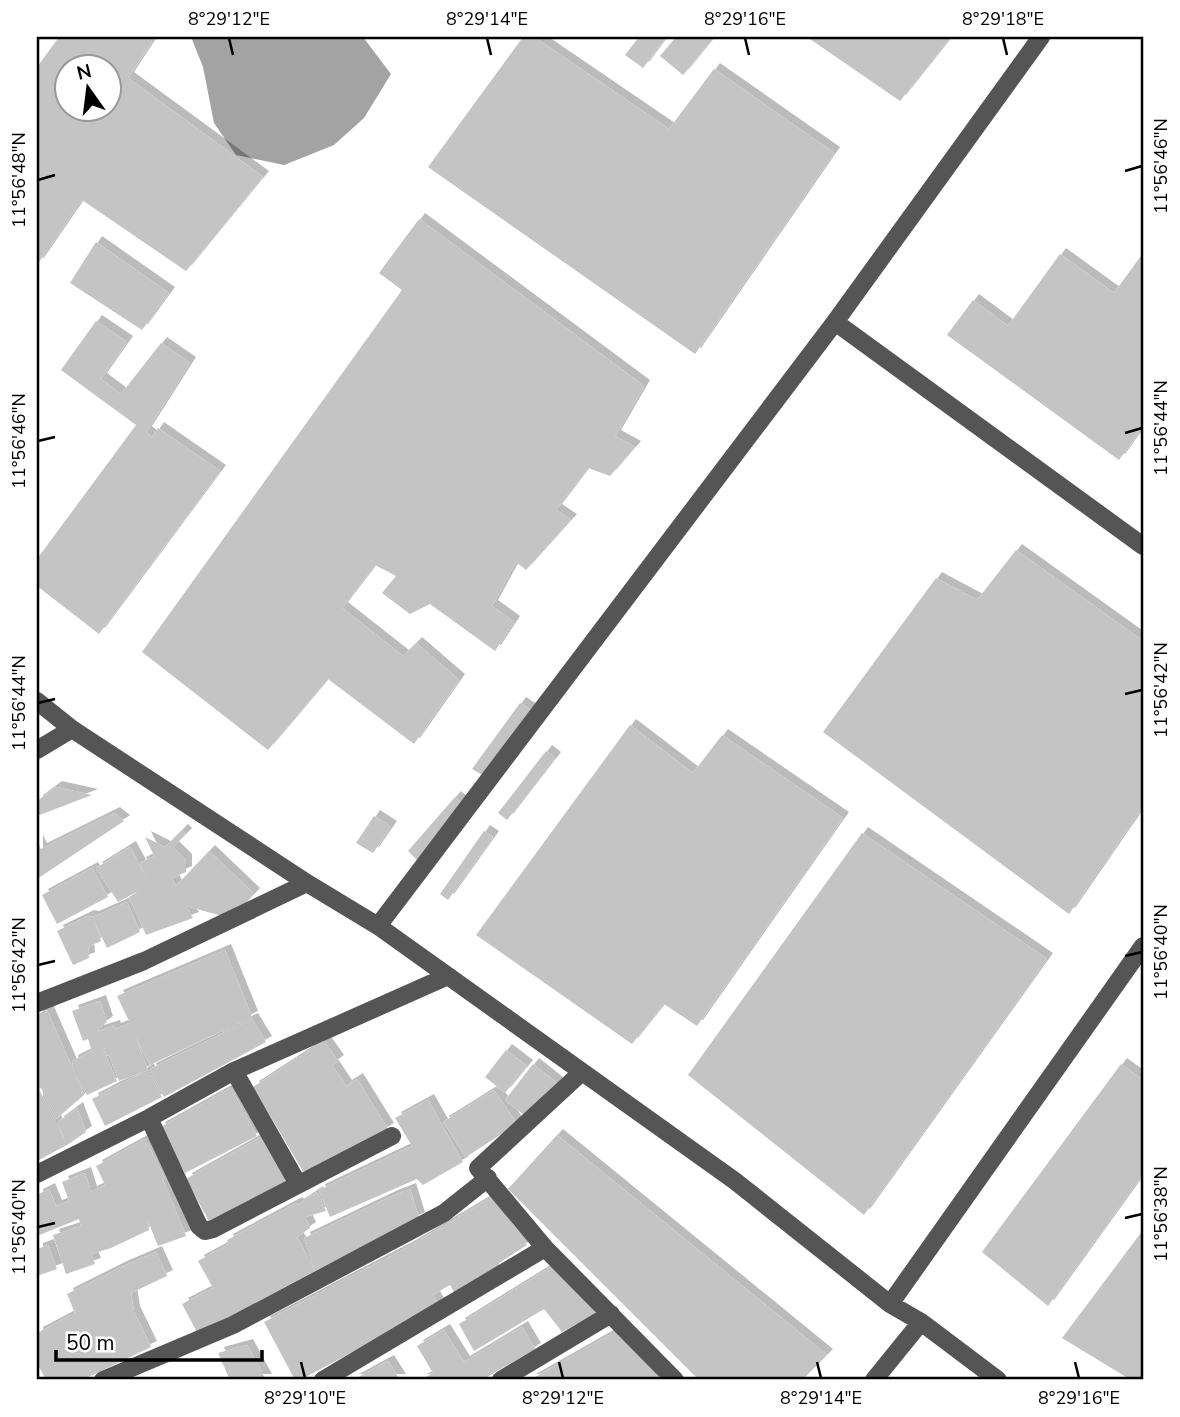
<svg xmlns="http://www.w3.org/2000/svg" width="1180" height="1417" font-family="'Nunito Sans',sans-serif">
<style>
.water{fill:#a3a3a3}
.building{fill:#c4c4c4;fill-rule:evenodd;filter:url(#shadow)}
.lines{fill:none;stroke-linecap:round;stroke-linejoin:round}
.minor{stroke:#555;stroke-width:18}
.ticks{fill:none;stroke:#000;stroke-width:2.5}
.neatline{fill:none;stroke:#000;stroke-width:2.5}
.ticks-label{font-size:18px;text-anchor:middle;fill:#000}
</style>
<defs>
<filter id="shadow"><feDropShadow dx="6" dy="-6" stdDeviation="0" flood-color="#0004"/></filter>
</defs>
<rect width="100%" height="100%" fill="#fff"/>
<path class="water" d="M 191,37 L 363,37 L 391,74 L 364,118 L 334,145 L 284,165 L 236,155 L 214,123 L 203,67 Z"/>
<path class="building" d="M 59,37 L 155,37 L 128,78 L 263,177 L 186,271 L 82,200 L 37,265 L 37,67 ZM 66,66 L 108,66 L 108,108 L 66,108 Z
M 523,37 L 534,37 L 669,129 L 714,69 L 834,153 L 695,354 L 428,167 Z
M 639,37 L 666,37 L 643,68 L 625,55 Z
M 676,37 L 714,37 L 683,75 L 660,56 Z
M 807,37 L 951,37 L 900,101 Z
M 419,219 L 644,386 L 615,436 L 635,447 L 610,476 L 588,468 L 556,510 L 571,520 L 526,570 L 516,562 L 492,606 L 514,622 L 495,651 L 430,604 L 410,614 L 382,593 L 396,576 L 375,565 L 342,608 L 403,656 L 416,643 L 459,680 L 414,744 L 328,679 L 268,750 L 142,652 L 402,290 L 379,273 Z
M 96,242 L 169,293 L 142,330 L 70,283 Z
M 1143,253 L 1143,427 L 1119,460 L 947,335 L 973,300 L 1008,326 L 1060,254 L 1114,293 Z
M 96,321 L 127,342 L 101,379 L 121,394 L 161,343 L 190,363 L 146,432 L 152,437 L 158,428 L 220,471 L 99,634 L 37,586 L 37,559 L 136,425 L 61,370 Z
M 1016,550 L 1143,641 L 1143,807 L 1069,914 L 823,732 L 936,578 L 977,600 Z
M 520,703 L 531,710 L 484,776 L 472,769 Z
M 630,725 L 693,773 L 722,735 L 843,818 L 697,1026 L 664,1004 L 632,1044 L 476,935 Z
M 546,751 L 555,758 L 507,820 L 498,813 Z
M 56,787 L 92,795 L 37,816 L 37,801 Z
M 455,797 L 465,806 L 417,860 L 408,851 Z
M 114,813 L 124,821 L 37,879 L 37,841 L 41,849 Z
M 374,816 L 391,827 L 373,853 L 356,843 Z
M 182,830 L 186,834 L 173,847 L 186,860 L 186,872 L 172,878 L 176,886 L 209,851 L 254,894 L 241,908 L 222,916 L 186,906 L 193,918 L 146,935 L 129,897 L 142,889 L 118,902 L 96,868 L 130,847 L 146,877 L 140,863 L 154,856 L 145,837 L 165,847 Z
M 484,831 L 493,837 L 448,900 L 440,894 Z
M 862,833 L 1047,959 L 864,1215 L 688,1075 Z
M 92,868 L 108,897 L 57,924 L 42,895 Z
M 127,902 L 140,932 L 107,948 L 94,921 L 101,941 L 88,947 L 89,958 L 73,965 L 57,931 L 88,916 L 93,917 Z
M 225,950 L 252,1017 L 150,1065 L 135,1036 L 148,1070 L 162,1097 L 105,1126 L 92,1099 L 148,1070 L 119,1081 L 109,1055 L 107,1056 L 104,1047 L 102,1047 L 117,1081 L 87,1095 L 75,1075 L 84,1095 L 56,1119 L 41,1088 L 39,1089 L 66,1143 L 58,1122 L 77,1108 L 86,1132 L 67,1145 L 37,1161 L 37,1014 L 47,1010 L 74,1072 L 72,1061 L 92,1051 L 88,1039 L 83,1041 L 72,1011 L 100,1001 L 107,1022 L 99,1028 L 98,1031 L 114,1026 L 115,1029 L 130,1023 L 117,996 Z
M 252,1019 L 266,1042 L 164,1097 L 150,1069 Z
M 324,1041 L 338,1061 L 332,1065 L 346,1086 L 357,1079 L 388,1129 L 307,1178 L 253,1087 Z
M 506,1050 L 527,1066 L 505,1093 L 485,1077 Z
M 533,1064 L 557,1083 L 529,1119 L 505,1100 Z
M 1121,1064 L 1143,1080 L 1143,1174 L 1048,1306 L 982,1252 Z
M 231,1088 L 257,1136 L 185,1173 L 159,1128 Z
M 494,1090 L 517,1124 L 466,1157 L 443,1122 Z
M 428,1100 L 463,1162 L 423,1185 L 417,1179 L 330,1217 L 319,1190 L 412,1146 L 395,1118 Z
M 557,1135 L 827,1355 L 802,1380 L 699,1380 L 508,1189 Z
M 261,1137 L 286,1181 L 210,1223 L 186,1179 Z
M 145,1139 L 165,1178 L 163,1180 L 186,1236 L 158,1246 L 148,1221 L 149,1230 L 111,1248 L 91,1254 L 95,1264 L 66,1274 L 53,1235 L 81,1226 L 79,1219 L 37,1236 L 37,1195 L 49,1189 L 56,1206 L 69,1201 L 62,1182 L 85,1173 L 91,1192 L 105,1185 L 96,1166 Z
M 410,1189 L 419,1218 L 315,1271 L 304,1238 L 392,1196 Z
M 317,1192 L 326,1211 L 305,1217 L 310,1228 L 297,1237 L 315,1271 L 198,1334 L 182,1304 L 213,1288 L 198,1261 L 229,1244 L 227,1240 L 296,1203 L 298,1205 Z
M 494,1196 L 527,1245 L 493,1267 L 493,1274 L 456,1296 L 450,1285 L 433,1295 L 439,1306 L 300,1380 L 295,1380 L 264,1322 L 408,1247 Z
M 1143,1230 L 1143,1380 L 1131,1380 L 1062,1338 Z
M 48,1245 L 57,1269 L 37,1276 L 37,1249 Z
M 156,1252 L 167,1276 L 131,1293 L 134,1312 L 151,1347 L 82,1380 L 46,1380 L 37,1363 L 37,1333 L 75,1313 L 67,1294 L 121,1267 Z
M 554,1265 L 599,1312 L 562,1332 L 544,1309 L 474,1351 L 459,1324 Z
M 522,1327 L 535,1349 L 482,1380 L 421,1380 L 433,1373 L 417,1346 L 444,1330 L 464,1362 Z
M 620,1329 L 640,1357 L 662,1380 L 530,1380 Z
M 247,1345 L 266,1380 L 230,1380 L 218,1353 Z
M 388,1361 L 400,1380 L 353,1380 Z"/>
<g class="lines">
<path class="minor" d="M 835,322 L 1143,546
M 37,701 L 72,729 L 307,883 L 378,926 L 735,1181 L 890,1304 L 921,1322 L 998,1380
M 37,750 L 72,729
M 378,926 L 835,322 L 1041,37
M 37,1003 L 144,961 L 307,883
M 234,1071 L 298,1184
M 582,1072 L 478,1168 L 545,1248 L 675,1380
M 149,1118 L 199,1226 L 205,1231 L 213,1229 L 392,1136
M 37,1174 L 149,1118 L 234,1071 L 448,976
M 890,1304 L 1143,946
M 103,1380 L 233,1325 L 444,1213 L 488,1178
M 323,1380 L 545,1248
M 501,1380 L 611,1314
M 874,1380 L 921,1322"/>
</g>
<path class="ticks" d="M 229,38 L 233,55M 487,38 L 491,55M 745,38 L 749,55M 1003,38 L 1007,55M 1125,171 L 1142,166M 38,180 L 55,175M 1125,433 L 1142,428M 38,441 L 55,437M 1125,694 L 1142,690M 38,703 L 55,699M 1125,956 L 1142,952M 38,965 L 55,961M 1125,1218 L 1142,1214M 38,1227 L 55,1223M 301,1362 L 305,1378M 559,1362 L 563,1378M 817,1362 L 821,1378M 1075,1362 L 1079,1378"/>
<rect width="1180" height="1417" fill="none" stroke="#ffffff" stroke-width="77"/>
<g transform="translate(88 88) rotate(346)"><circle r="33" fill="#ffffff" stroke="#999999" stroke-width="2"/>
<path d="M0-5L12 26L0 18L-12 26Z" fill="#000000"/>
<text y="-10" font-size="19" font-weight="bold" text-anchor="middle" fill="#000000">N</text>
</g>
<path d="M56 1350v10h206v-10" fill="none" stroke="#000000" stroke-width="3.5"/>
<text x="66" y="1350" font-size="21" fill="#000000" stroke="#ffffff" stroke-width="5" paint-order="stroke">50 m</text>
<rect x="38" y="38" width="1104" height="1340" class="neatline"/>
<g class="ticks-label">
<text x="229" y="25">8°29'12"E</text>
<text x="487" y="25">8°29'14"E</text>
<text x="745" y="25">8°29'16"E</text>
<text x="1003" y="25">8°29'18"E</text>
<text transform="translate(1161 166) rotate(-90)" y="6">11°56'46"N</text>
<text transform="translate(19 180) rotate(-90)" y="6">11°56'48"N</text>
<text transform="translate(1161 428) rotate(-90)" y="6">11°56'44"N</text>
<text transform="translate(19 441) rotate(-90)" y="6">11°56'46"N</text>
<text transform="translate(1161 690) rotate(-90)" y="6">11°56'42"N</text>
<text transform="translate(19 703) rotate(-90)" y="6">11°56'44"N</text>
<text transform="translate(1161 952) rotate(-90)" y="6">11°56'40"N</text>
<text transform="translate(19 965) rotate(-90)" y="6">11°56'42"N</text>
<text transform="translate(1161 1214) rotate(-90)" y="6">11°56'38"N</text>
<text transform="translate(19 1227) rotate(-90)" y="6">11°56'40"N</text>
<text x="305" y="1404">8°29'10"E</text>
<text x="563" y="1404">8°29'12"E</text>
<text x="821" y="1404">8°29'14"E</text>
<text x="1079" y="1404">8°29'16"E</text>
</g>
</svg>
